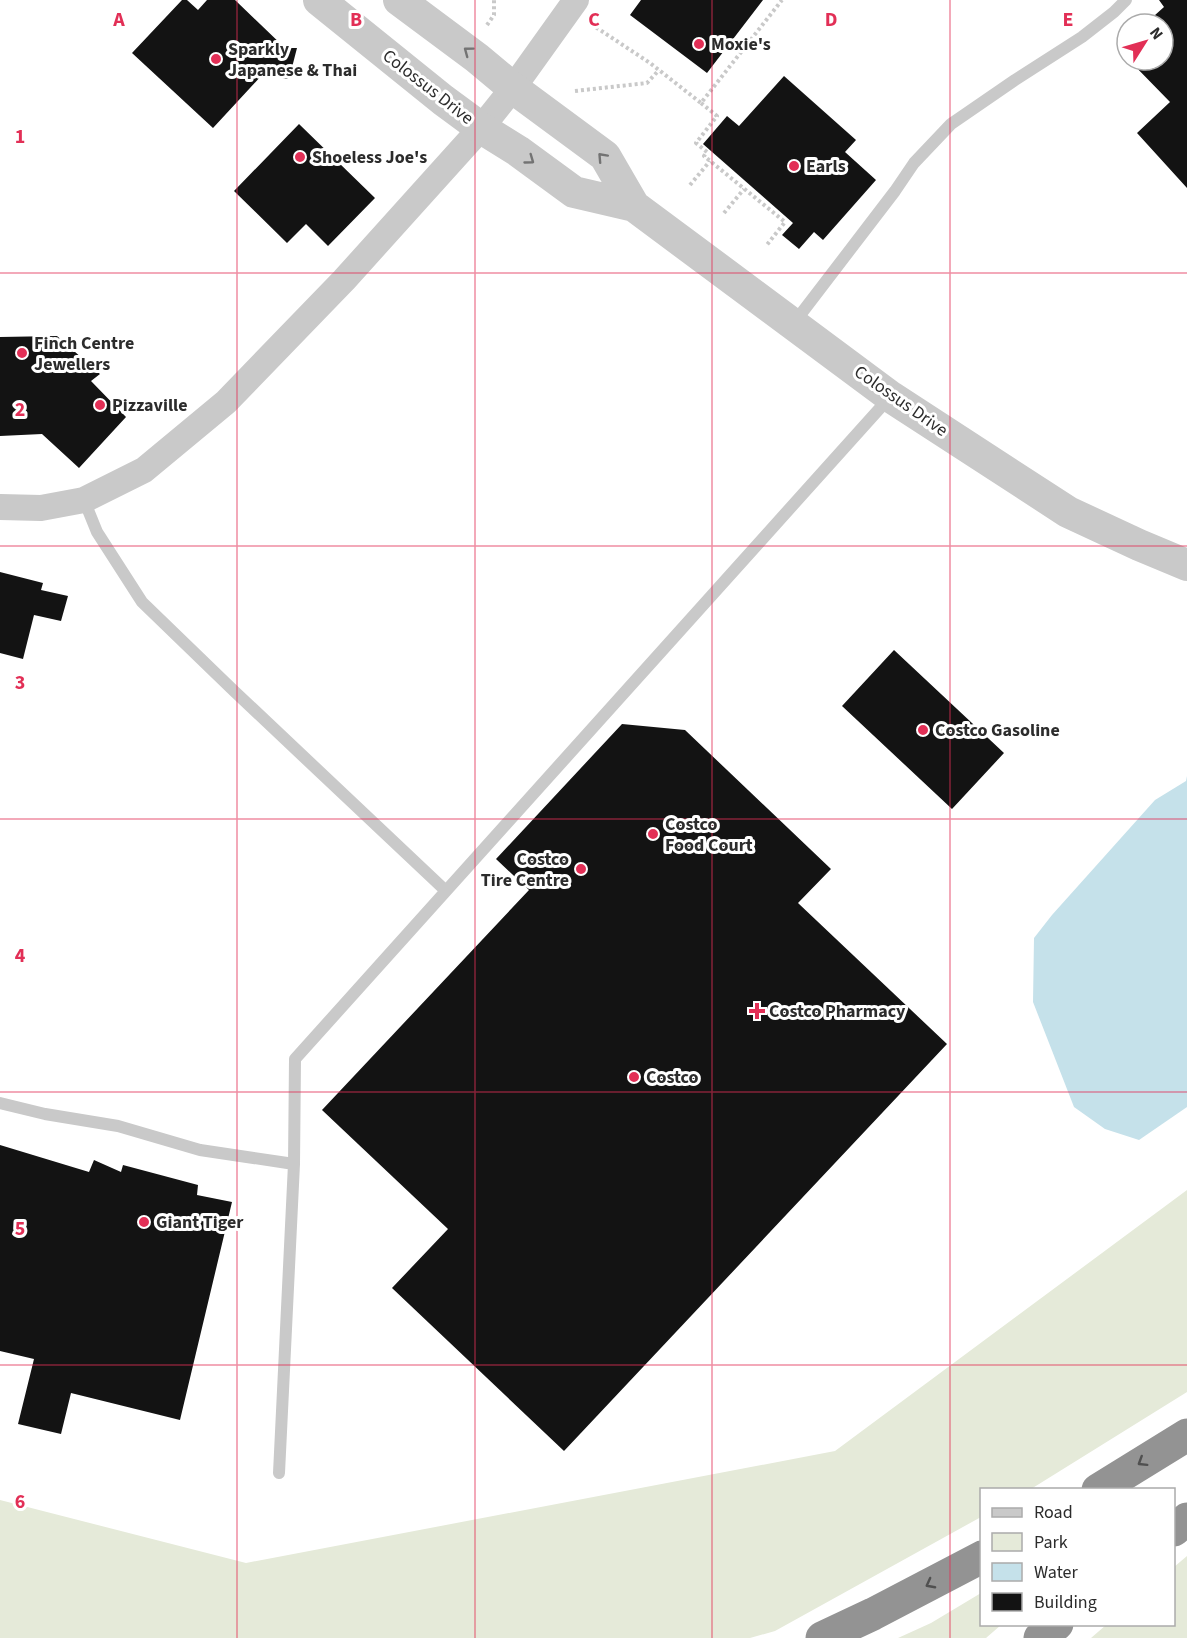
<svg xmlns="http://www.w3.org/2000/svg" width="1187" height="1638" font-family="'Source Sans 3',sans-serif">
<style>
.green{fill:#e5ead9}
.water{fill:#c5e1ea}
.building{fill:#131313}
.lines{fill:none;stroke-linecap:round;stroke-linejoin:round}
.path{stroke:#c9c9c9;stroke-width:4;stroke-dasharray:3 3;stroke-linecap:butt}
.service{stroke:#c9c9c9;stroke-width:12}
.minor{stroke:#c9c9c9;stroke-width:26}
.tertiary{stroke:#c9c9c9;stroke-width:32}
.motorway{stroke:#939393;stroke-width:33}
.oneway{stroke:#737373}
.oneway2{stroke:#505050}
.grid{fill:none;stroke:#e22f56;stroke-width:1.5;stroke-opacity:0.55}
.poi-dot{fill:#e22f56;stroke:#fff;stroke-width:2}
.labels{text-anchor:middle;dominant-baseline:central;stroke-width:6;stroke-linejoin:round;paint-order:stroke}
.poi-label{font-size:18px;font-weight:bold;fill:#2c2c2c;stroke:#fff;text-anchor:start}
.street-label{font-size:18px;fill:#2c2c2c;stroke:#fff}
.grid-label{font-size:20px;text-anchor:middle;font-weight:bold;fill:#e22f56;stroke:#fff;stroke-width:6;stroke-linejoin:round;paint-order:stroke}
</style>
<rect width="100%" height="100%" fill="#fff"/>
<path class="green" d="M 1187,1190 L 1187,1392 L 1031,1489 L 982,1490 L 981,1517 L 775,1631 L 750,1638 L 0,1638 L 0,1500 L 246,1563 L 835,1451 Z
M 1187,1556 L 1187,1638 L 1091,1638 L 1106,1625 L 1174,1624 L 1174,1567 Z
M 981,1593 L 982,1624 L 1001,1625 L 986,1638 L 898,1638 L 931,1623 Z"/>
<path class="water" d="M 1187,776 L 1187,1107 L 1139,1140 L 1105,1129 L 1074,1107 L 1033,1002 L 1034,938 L 1052,915 L 1155,800 L 1186,781 Z"/>
<path class="building" d="M 182,0 L 187,0 L 198,10 L 207,0 L 235,0 L 285,48 L 297,48 L 289,79 L 262,75 L 213,128 L 132,53 Z
M 641,0 L 763,0 L 707,73 L 630,15 Z
M 1159,0 L 1187,0 L 1187,188 L 1137,133 L 1170,102 L 1129,60 L 1163,60 L 1163,24 L 1145,24 L 1164,7 Z
M 784,76 L 856,140 L 845,152 L 876,180 L 823,240 L 814,232 L 799,249 L 782,235 L 793,223 L 703,144 L 727,116 L 739,126 Z
M 299,124 L 375,198 L 328,246 L 306,224 L 287,243 L 234,191 Z
M 57,336 L 100,374 L 91,381 L 126,417 L 79,468 L 42,434 L 0,436 L 0,337 Z
M 0,572 L 43,583 L 41,590 L 68,596 L 61,621 L 34,615 L 23,659 L 0,653 Z
M 894,650 L 1004,753 L 952,809 L 842,706 Z
M 622,724 L 685,730 L 831,869 L 798,903 L 947,1044 L 564,1451 L 392,1288 L 448,1229 L 322,1110 L 529,890 L 496,859 Z
M 0,1145 L 89,1172 L 94,1160 L 121,1172 L 123,1165 L 198,1185 L 197,1195 L 232,1202 L 180,1420 L 71,1393 L 61,1434 L 18,1424 L 34,1359 L 0,1351 Z"/>
<g class="lines">
<path class="path" d="M 591,24 L 650,63 L 701,103 L 782,0
M 487,25 L 494,15 L 494,0
M 575,91 L 647,83 L 659,70
M 701,103 L 717,116 L 696,143 L 707,152 L 704,156 L 785,222 L 766,246
M 690,185 L 710,161
M 724,213 L 744,189"/>
<path class="service" d="M 794,323 L 895,191 L 914,163 L 951,124 L 1015,80 L 1082,37 L 1114,12 L 1126,0
M 84,500 L 97,532 L 142,602 L 234,691 L 446,891
M 0,1103 L 45,1114 L 118,1126 L 200,1150 L 294,1164
M 279,1473 L 294,1164 L 295,1059 L 890,397"/>
<path class="minor" d="M 0,507 L 41,508 L 84,500 L 144,470 L 226,402 L 344,280 L 481,128 L 513,88 L 576,0"/>
<path class="tertiary" d="M 319,0 L 443,100 L 481,128 L 518,151 L 574,192 L 634,206
M 399,0 L 477,58 L 513,88 L 605,156 L 634,206 L 891,397 L 1068,512 L 1139,545 L 1187,565"/>
<path class="motorway" d="M 1098,1490 L 1187,1435
M 1174,1530 L 1187,1519
M 822,1638 L 873,1614 L 982,1557
M 1040,1638 L 1057,1624"/>
</g>
<defs><path id="oneway-chevron" d="M-2-3.5L2.5 0L-2 3.5" fill="none" stroke-width="1.6" stroke-linecap="round" stroke-linejoin="round" transform="scale(1.5)"/></defs>
<g class="oneway">
<use href="#oneway-chevron" transform="translate(468 51) rotate(-143)"/>
<use href="#oneway-chevron" transform="translate(602 157) rotate(-133)"/>
<use href="#oneway-chevron" transform="translate(530 160) rotate(36)"/>
</g>
<g class="oneway2">
<use href="#oneway-chevron" transform="translate(1142 1462) rotate(148)"/>
<use href="#oneway-chevron" transform="translate(930 1584) rotate(152)"/>
</g>
<path class="grid" d="M 237,0 L 237,1638M 475,0 L 475,1638M 712,0 L 712,1638M 950,0 L 950,1638M 0,273 L 1187,273M 0,546 L 1187,546M 0,819 L 1187,819M 0,1092 L 1187,1092M 0,1365 L 1187,1365"/>
<g class="poi-dot">
<circle cx="699" cy="44" r="6"/>
<circle cx="216" cy="59" r="6"/>
<circle cx="300" cy="157" r="6"/>
<circle cx="794" cy="166" r="6"/>
<circle cx="22" cy="353" r="6"/>
<circle cx="100" cy="405" r="6"/>
<circle cx="923" cy="730" r="6"/>
<circle cx="653" cy="834" r="6"/>
<circle cx="581" cy="869" r="6"/>
<path d="M754 1002h6v6h6v6h-6v6h-6v-6h-6v-6h6z"/>
<circle cx="634" cy="1077" r="6"/>
<circle cx="144" cy="1222" r="6"/>
</g>
<g class="labels">
<g class="poi-label">
<text x="711" y="44">Moxie's</text>
<text x="228" y="49">Sparkly<tspan x="228" dy="21">Japanese &amp; Thai</tspan></text>
<text x="312" y="157">Shoeless Joe's</text>
<text x="806" y="166">Earls</text>
<text x="34" y="343">Finch Centre<tspan x="34" dy="21">Jewellers</tspan></text>
<text x="112" y="405">Pizzaville</text>
<text x="935" y="730">Costco Gasoline</text>
<text x="665" y="824">Costco<tspan x="665" dy="21">Food Court</tspan></text>
<text x="569" y="859" text-anchor="end">Costco<tspan x="569" dy="21">Tire Centre</tspan></text>
<text x="769" y="1011">Costco Pharmacy</text>
<text x="646" y="1077">Costco</text>
<text x="156" y="1222">Giant Tiger</text>
</g>
<g class="street-label">
<text transform="translate(428 87) rotate(38)">Colossus Drive</text>
<text transform="translate(901 401) rotate(35)">Colossus Drive</text>
</g>
</g>
<g class="grid-label">
<text x="119" y="26">A</text>
<text x="356" y="26">B</text>
<text x="594" y="26">C</text>
<text x="831" y="26">D</text>
<text x="1068" y="26">E</text>
<text x="20" y="143">1</text>
<text x="20" y="416">2</text>
<text x="20" y="689">3</text>
<text x="20" y="962">4</text>
<text x="20" y="1235">5</text>
<text x="20" y="1508">6</text>
</g>
<rect x="980" y="1488" width="195" height="138" fill="#ffffff" stroke="#ababab" stroke-width="1.5"/>
<rect x="992" y="1508" width="30" height="9" fill="#c9c9c9" stroke="#ababab" stroke-width="1.5"/>
<text x="1034" y="1518" font-size="18" fill="#2c2c2c">Road</text>
<rect x="992" y="1533" width="30" height="18" fill="#e5ead9" stroke="#ababab" stroke-width="1.5"/>
<text x="1034" y="1548" font-size="18" fill="#2c2c2c">Park</text>
<rect x="992" y="1563" width="30" height="18" fill="#c5e1ea" stroke="#ababab" stroke-width="1.5"/>
<text x="1034" y="1578" font-size="18" fill="#2c2c2c">Water</text>
<rect x="992" y="1593" width="30" height="18" fill="#131313" stroke="#ababab" stroke-width="1.5"/>
<text x="1034" y="1608" font-size="18" fill="#2c2c2c">Building</text>
<g transform="translate(1145 42) rotate(53)"><circle r="28" fill="#ffffff" stroke="#ababab" stroke-width="1.5"/>
<path d="M0-4.5L10 22L0 15L-10 22Z" fill="#e22f56"/>
<text y="-9" font-size="16" font-weight="bold" text-anchor="middle" fill="#2c2c2c">N</text>
</g>
</svg>
